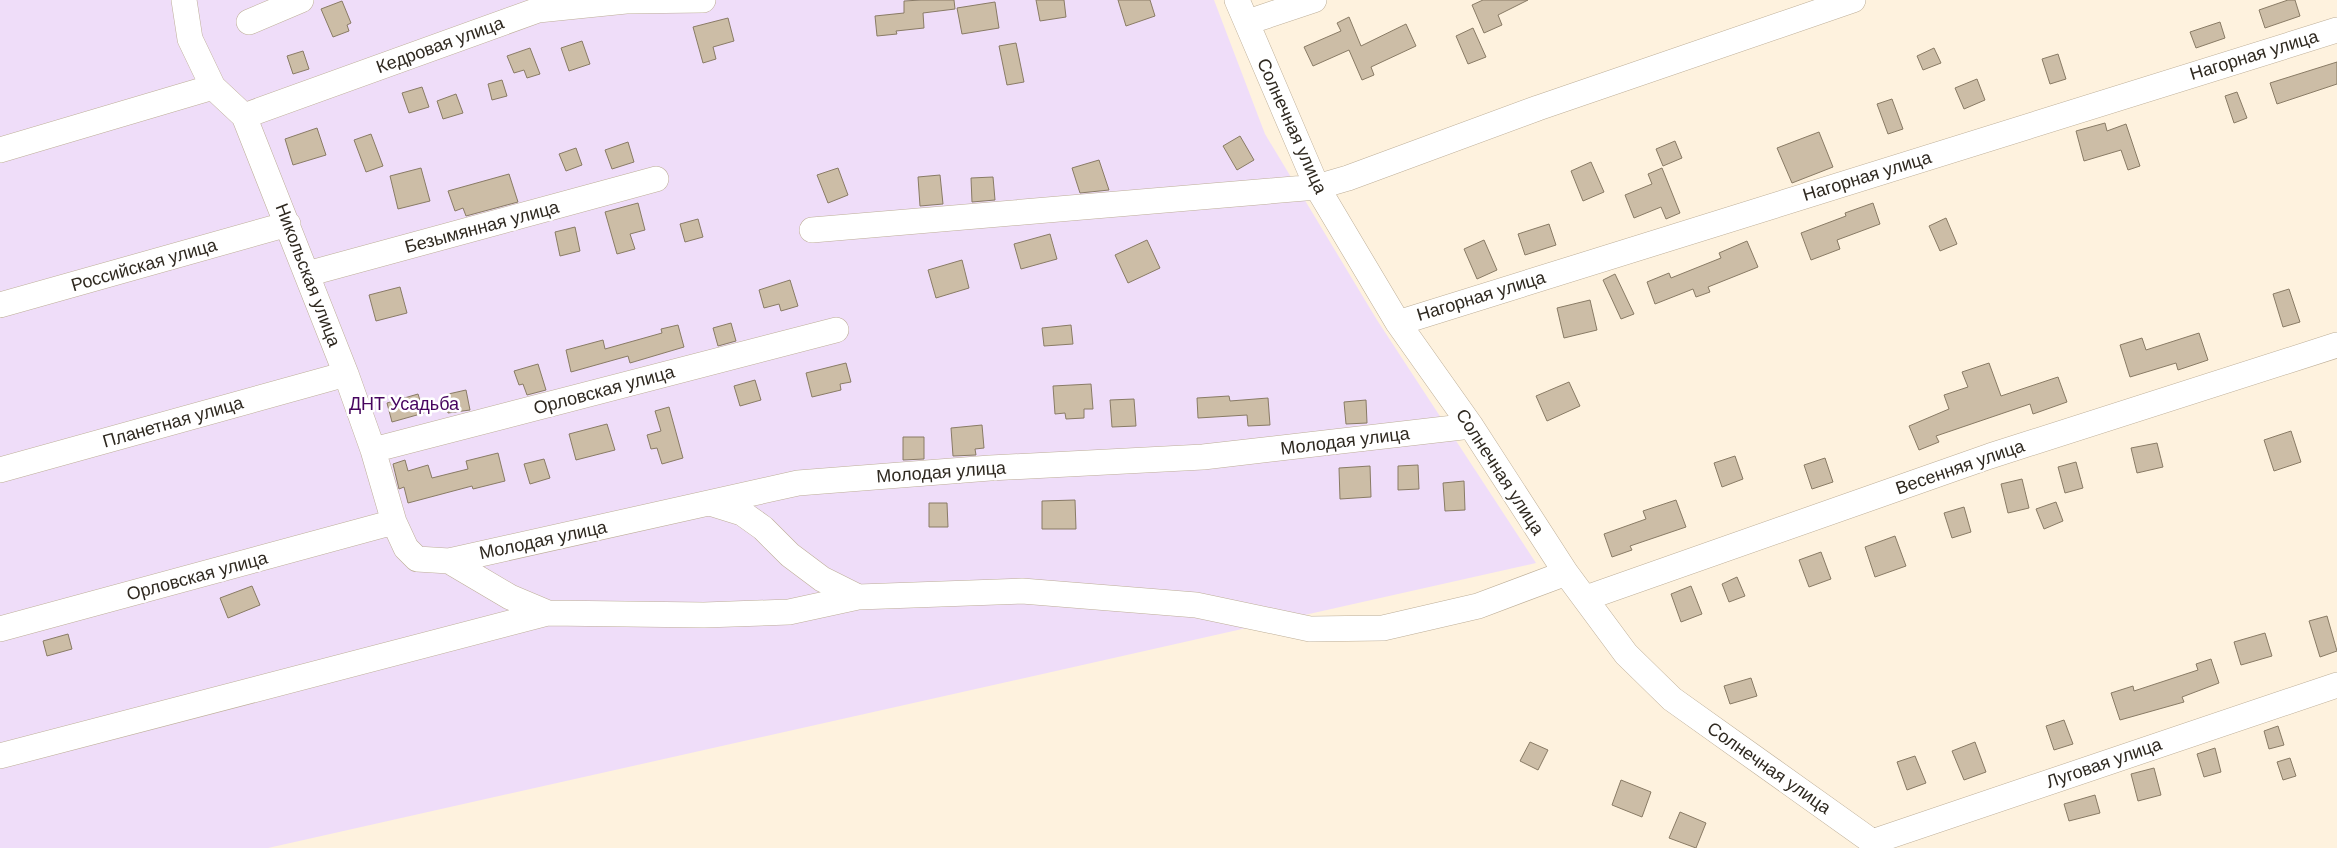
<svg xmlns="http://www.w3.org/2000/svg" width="2337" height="848" font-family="Helvetica,sans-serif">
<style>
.green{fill:#efddf9}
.building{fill:#ccbda6;stroke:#897b65}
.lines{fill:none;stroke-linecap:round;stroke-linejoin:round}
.minor-casing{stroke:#bdae97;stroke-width:26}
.minor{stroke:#fff;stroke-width:25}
.labels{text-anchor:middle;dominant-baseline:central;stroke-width:5;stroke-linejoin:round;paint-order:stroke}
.street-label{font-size:18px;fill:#2f2920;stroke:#fff}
.park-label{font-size:18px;fill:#47055f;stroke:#fff}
</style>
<rect width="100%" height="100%" fill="#fef2de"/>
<path class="green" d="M 0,0 L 1214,0 L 1265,134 L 1377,320 L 1536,563 L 268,848 L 0,848 Z"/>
<path class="building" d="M 921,0 L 954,0 L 955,9 L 923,13 L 924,28 L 896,31 L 897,34 L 877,36 L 875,16 L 904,13 L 904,1 Z
M 1036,0 L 1064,0 L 1066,17 L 1040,21 Z
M 1118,0 L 1150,0 L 1155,16 L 1126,26 Z
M 1483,0 L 1528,0 L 1498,15 L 1502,25 L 1484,33 L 1472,5 Z
M 2288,0 L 2295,0 L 2300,16 L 2265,28 L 2259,10 Z
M 342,1 L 351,23 L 347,25 L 349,31 L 333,37 L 321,9 Z
M 995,2 L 999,28 L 962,34 L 957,8 Z
M 1349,17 L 1361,46 L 1406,24 L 1416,46 L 1371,67 L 1374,75 L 1362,80 L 1349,50 L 1313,66 L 1304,47 L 1341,31 L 1337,23 Z
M 728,18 L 734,41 L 713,47 L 716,59 L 703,63 L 693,27 Z
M 2220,22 L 2225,38 L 2196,48 L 2190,32 Z
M 1473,28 L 1486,57 L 1468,64 L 1456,36 Z
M 582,41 L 590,64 L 569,71 L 561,48 Z
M 1016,43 L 1024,82 L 1007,85 L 999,46 Z
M 530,48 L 540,74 L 527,78 L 524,70 L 514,73 L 507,56 Z
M 1934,48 L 1941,63 L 1923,70 L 1917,56 Z
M 303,51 L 309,69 L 293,74 L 287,56 Z
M 2058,54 L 2066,79 L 2050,84 L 2042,59 Z
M 2337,62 L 2337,84 L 2277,104 L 2270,83 Z
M 1977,79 L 1985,100 L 1964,109 L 1955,88 Z
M 502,80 L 507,96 L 492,100 L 488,84 Z
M 422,87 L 429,107 L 409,113 L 402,93 Z
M 2237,92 L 2247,118 L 2234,123 L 2225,96 Z
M 456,94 L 463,113 L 443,119 L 437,101 Z
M 1892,99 L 1903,129 L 1888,134 L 1877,104 Z
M 2105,123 L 2107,131 L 2126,124 L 2140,166 L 2128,170 L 2121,150 L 2084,161 L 2076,131 Z
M 317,128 L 326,155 L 293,165 L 285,139 Z
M 1819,132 L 1833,167 L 1792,183 L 1777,148 Z
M 371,134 L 383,166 L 366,172 L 354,140 Z
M 1240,136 L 1254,160 L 1237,170 L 1223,146 Z
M 1675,141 L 1682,158 L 1663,166 L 1656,149 Z
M 628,142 L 634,162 L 612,169 L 605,150 Z
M 576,148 L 582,165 L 566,171 L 559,154 Z
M 1099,160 L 1109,190 L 1080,193 L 1072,168 Z
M 1591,162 L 1604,192 L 1583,201 L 1571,171 Z
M 421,168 L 430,201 L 398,209 L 390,176 Z
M 838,168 L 848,195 L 828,203 L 817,175 Z
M 1662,168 L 1680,213 L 1666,219 L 1661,207 L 1634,218 L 1625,195 L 1652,184 L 1648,174 Z
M 509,174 L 518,202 L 466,216 L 463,208 L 455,211 L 448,191 Z
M 940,175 L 943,204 L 920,206 L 918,177 Z
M 993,177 L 995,200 L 972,202 L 971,178 Z
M 638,203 L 645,230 L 630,234 L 635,249 L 617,254 L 605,212 Z
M 1873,203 L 1880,224 L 1837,240 L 1840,249 L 1811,260 L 1801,233 L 1846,216 L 1845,213 Z
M 1946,218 L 1957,244 L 1940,251 L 1929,226 Z
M 698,219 L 703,237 L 685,242 L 680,224 Z
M 1549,224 L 1556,245 L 1525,255 L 1518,234 Z
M 575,227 L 580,251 L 560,256 L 555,232 Z
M 1050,234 L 1057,259 L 1021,269 L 1014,244 Z
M 1147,240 L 1160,268 L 1128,283 L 1115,255 Z
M 1484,240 L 1497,270 L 1477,279 L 1464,249 Z
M 1747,241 L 1758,267 L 1708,287 L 1710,292 L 1696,297 L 1693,289 L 1655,304 L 1647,282 L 1669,273 L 1671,278 L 1721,258 L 1719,253 Z
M 962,260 L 969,288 L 936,298 L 928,270 Z
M 1615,274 L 1634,314 L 1621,319 L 1603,280 Z
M 790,280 L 798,306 L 781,311 L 779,304 L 764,308 L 759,290 Z
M 400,287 L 407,313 L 376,321 L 369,295 Z
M 2289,289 L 2300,322 L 2283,327 L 2273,294 Z
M 1590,300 L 1597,330 L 1564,338 L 1557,308 Z
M 731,323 L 736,341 L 718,346 L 713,328 Z
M 678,325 L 684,347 L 630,363 L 628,356 L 571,372 L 566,350 L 603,340 L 605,349 L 662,333 L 661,329 Z
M 1071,325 L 1073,344 L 1044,346 L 1042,328 Z
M 2199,333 L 2208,360 L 2178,370 L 2176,363 L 2130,377 L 2120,345 L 2142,338 L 2146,350 Z
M 846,363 L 851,382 L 840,384 L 841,390 L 812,397 L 806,373 Z
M 1989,363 L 2001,396 L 2058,377 L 2067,402 L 2033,414 L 2030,404 L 1936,436 L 1939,442 L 1919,450 L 1909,426 L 1949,409 L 1944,395 L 1968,387 L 1962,372 Z
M 538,364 L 546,390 L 527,395 L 523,384 L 519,385 L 514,371 Z
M 755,380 L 761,400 L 740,406 L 734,386 Z
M 1569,382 L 1580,406 L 1547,421 L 1536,396 Z
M 1091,384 L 1093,409 L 1084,409 L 1084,418 L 1066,419 L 1065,413 L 1055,414 L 1053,386 Z
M 466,390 L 470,410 L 448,413 L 444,395 Z
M 418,394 L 424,413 L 392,422 L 387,403 Z
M 1229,396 L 1230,401 L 1268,398 L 1270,425 L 1248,426 L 1247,415 L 1198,418 L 1197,398 Z
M 1134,399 L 1136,426 L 1112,427 L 1110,400 Z
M 1366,400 L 1367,423 L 1346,424 L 1344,402 Z
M 669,407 L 683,458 L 662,464 L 657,448 L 651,449 L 647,435 L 661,431 L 655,411 Z
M 607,424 L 615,450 L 576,460 L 569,434 Z
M 982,425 L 984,448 L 975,449 L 976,455 L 953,456 L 951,428 Z
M 2291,431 L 2301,462 L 2274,471 L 2264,440 Z
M 903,437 L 924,437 L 924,459 L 903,460 Z
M 2157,443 L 2163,467 L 2137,473 L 2131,448 Z
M 498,453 L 505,481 L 473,489 L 472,486 L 408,503 L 404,487 L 399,489 L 393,464 L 405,460 L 408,471 L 428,465 L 432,478 L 468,469 L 466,461 Z
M 1735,456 L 1743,479 L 1722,487 L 1714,463 Z
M 1825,458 L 1833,482 L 1812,489 L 1804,465 Z
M 544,459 L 550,478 L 530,484 L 524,464 Z
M 2076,462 L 2083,488 L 2065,493 L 2058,467 Z
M 1418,465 L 1419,489 L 1398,490 L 1398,466 Z
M 1370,466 L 1371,497 L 1340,499 L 1339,468 Z
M 2022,479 L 2029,508 L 2008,513 L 2001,484 Z
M 1464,481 L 1465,510 L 1445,511 L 1443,483 Z
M 1075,500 L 1076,529 L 1042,529 L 1042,501 Z
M 1676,500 L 1686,527 L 1630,546 L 1632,550 L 1612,557 L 1604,534 L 1646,519 L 1643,511 Z
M 2056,502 L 2063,521 L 2044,529 L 2036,509 Z
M 929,503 L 947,503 L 948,527 L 929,527 Z
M 1964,507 L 1971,532 L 1952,538 L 1944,513 Z
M 1895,536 L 1906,566 L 1875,577 L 1865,547 Z
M 1821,552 L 1831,579 L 1809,587 L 1799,560 Z
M 1737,577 L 1745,596 L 1729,602 L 1722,584 Z
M 252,586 L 260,605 L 228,618 L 220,598 Z
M 1691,586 L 1702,614 L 1681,622 L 1671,594 Z
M 2327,616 L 2337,651 L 2320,657 L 2309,621 Z
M 2265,633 L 2272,656 L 2241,665 L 2234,642 Z
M 68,634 L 72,649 L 47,656 L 43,641 Z
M 2211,659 L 2219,683 L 2182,697 L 2184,702 L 2120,720 L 2111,693 L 2133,686 L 2134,691 L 2198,670 L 2196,664 Z
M 1751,678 L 1757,696 L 1730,704 L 1724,686 Z
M 2064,720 L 2073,744 L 2054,750 L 2046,726 Z
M 2278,726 L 2284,745 L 2269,749 L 2264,731 Z
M 1530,742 L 1548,750 L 1538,770 L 1520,761 Z
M 1975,742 L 1986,772 L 1964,780 L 1952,751 Z
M 2215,748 L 2221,772 L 2204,777 L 2197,754 Z
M 1915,756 L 1926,783 L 1907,790 L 1897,762 Z
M 2290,758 L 2296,776 L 2283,780 L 2277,762 Z
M 2154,768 L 2161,795 L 2138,801 L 2131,774 Z
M 1621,780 L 1651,792 L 1642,817 L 1612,805 Z
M 2095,795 L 2100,813 L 2069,821 L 2064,804 Z
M 1680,812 L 1706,823 L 1696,848 L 1669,838 Z"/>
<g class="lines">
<defs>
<path id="minor" d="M 184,0 L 190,39 L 213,87 L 244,116 L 346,374 L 373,450 L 394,522 L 406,548 L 417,559 L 449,561 L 798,483 L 990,468 L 1203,457 L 1471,426
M 1237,0 L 1317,187 L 1398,323 L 1471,426 L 1566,573 L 1626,654 L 1672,699 L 1881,848
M 249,22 L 301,0
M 1248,22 L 1314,0
M 244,116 L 538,10 L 626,1 L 703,0
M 0,150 L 213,87
M 812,230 L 1317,187 L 1348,178 L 1538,108 L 1853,0
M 307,274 L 656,179
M 0,305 L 288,224
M 1398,323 L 2337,30
M 373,450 L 836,330
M 0,470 L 346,374
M 710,503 L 742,513 L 763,528 L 790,555 L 822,579 L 858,597
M 449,561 L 510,597 L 548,613
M 1586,598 L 1990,456 L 2337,345
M 0,629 L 394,522
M 0,756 L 548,613 L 704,615 L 789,612 L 858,597 L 1022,591 L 1196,605 L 1310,629 L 1383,628 L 1478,606 L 1566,573
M 1872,842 L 2337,685"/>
</defs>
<use href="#minor" class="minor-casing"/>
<use href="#minor" class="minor"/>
</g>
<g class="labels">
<g class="street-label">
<text transform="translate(440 45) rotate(-20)">Кедровая улица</text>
<text transform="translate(2254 55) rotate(-17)">Нагорная улица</text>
<text transform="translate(1292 126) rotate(66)">Солнечная улица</text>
<text transform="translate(1867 176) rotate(-17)">Нагорная улица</text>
<text transform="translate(482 227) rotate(-15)">Безымянная улица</text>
<text transform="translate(144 265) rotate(-16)">Российская улица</text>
<text transform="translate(308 275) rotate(69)">Никольская улица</text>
<text transform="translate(1481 296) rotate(-17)">Нагорная улица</text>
<text transform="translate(604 390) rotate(-15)">Орловская улица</text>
<text transform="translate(173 422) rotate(-16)">Планетная улица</text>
<text transform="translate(1345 441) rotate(-7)">Молодая улица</text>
<text transform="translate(1960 467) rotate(-19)">Весенняя улица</text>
<text transform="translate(941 472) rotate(-4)">Молодая улица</text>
<text transform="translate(1500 472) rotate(57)">Солнечная улица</text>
<text transform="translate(543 540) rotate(-12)">Молодая улица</text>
<text transform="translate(197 576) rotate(-15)">Орловская улица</text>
<text transform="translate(2104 763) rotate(-19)">Луговая улица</text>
<text transform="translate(1769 768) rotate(35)">Солнечная улица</text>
</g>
<g class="park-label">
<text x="404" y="404">ДНТ Усадьба</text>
</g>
</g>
</svg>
